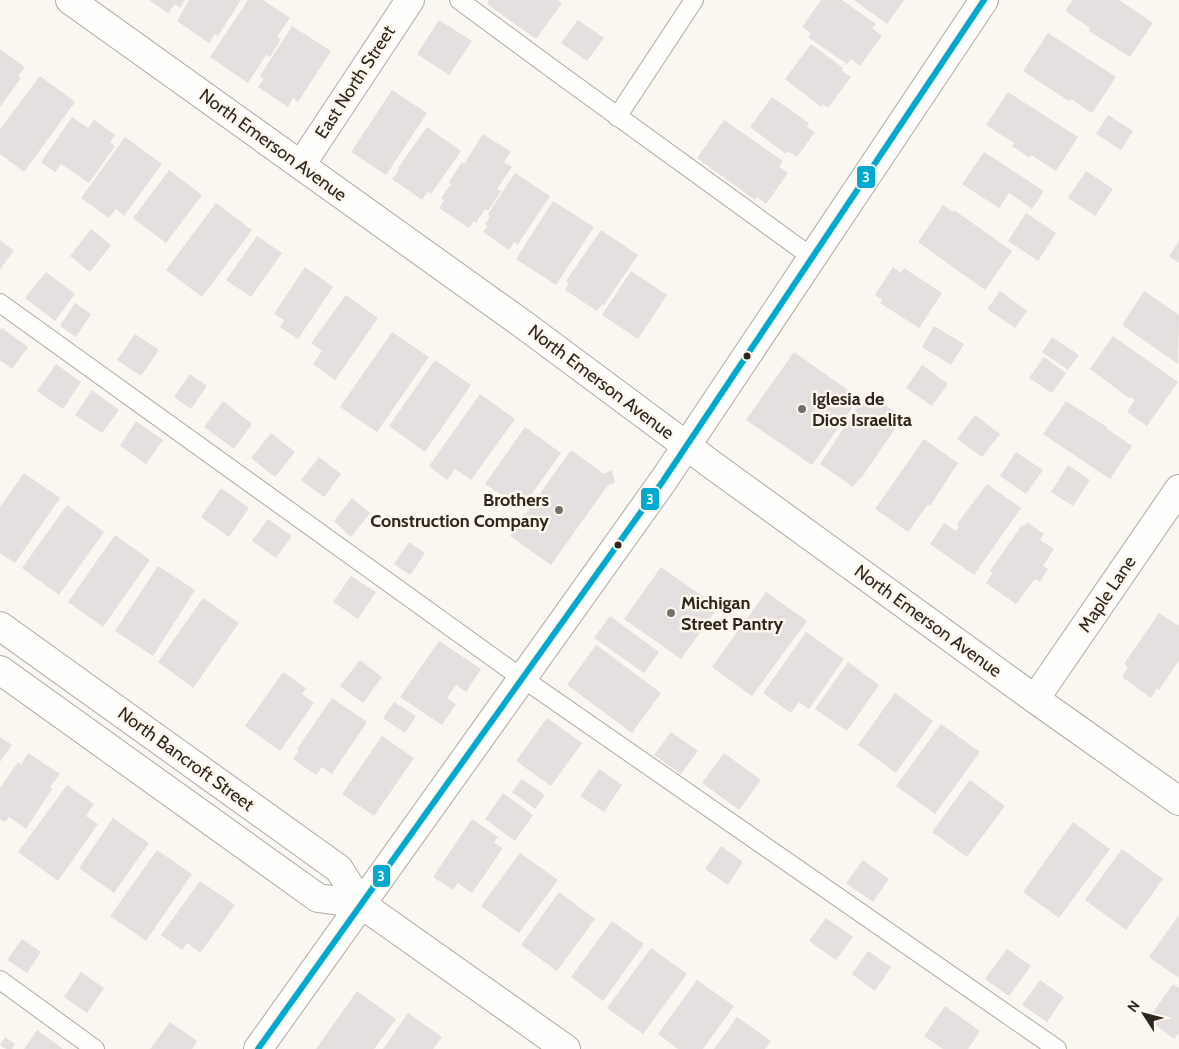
<svg xmlns="http://www.w3.org/2000/svg" width="1179" height="1049" font-family="Cabin,sans-serif">
<style>
.building{fill:#e5dedf}
.lines{fill:none;stroke-linecap:round;stroke-linejoin:round}
.service-casing{stroke:#aea9a2;stroke-width:20}
.minor-casing{stroke:#aea9a2;stroke-width:30}
.secondary-casing{stroke:#aea9a2;stroke-width:30}
.primary-casing{stroke:#aea9a2;stroke-width:30}
.service{stroke:#fefefd;stroke-width:18}
.minor{stroke:#fefefd;stroke-width:28}
.secondary{stroke:#fefefd;stroke-width:28}
.primary{stroke:#fefefd;stroke-width:28}
.bus-1-casing{stroke:#fdf7ed;stroke-width:10}
.bus-1{stroke:#00a9ce;stroke-width:6}
.bus-dot{fill:#2c261d;stroke:#fdf7ed;stroke-width:2}
.poi-dot{fill:#746f67;stroke:#fdf7ed;stroke-width:2}
.labels{text-anchor:middle;dominant-baseline:central;stroke-width:5;stroke-linejoin:round;paint-order:stroke}
.street-label{font-size:18px;fill:#2c261d;stroke:#fdf7ed}
.poi-label{font-size:18px;font-weight:bold;fill:#2c261d;stroke:#fdf7ed;text-anchor:start}
.line-badge{stroke:#fdf7ed;stroke-width:2}
.badge-label{font-size:14px;text-anchor:middle;font-weight:bold;fill:#fff}
</style>
<rect width="100%" height="100%" fill="#faf6f0"/>
<path class="building" d="M 149,0 L 185,0 L 180,8 L 175,4 L 168,13 Z
M 189,0 L 241,0 L 218,36 L 215,34 L 209,43 L 177,21 Z
M 248,0 L 263,0 L 290,18 L 277,37 L 281,39 L 270,57 L 266,55 L 248,83 L 210,57 Z
M 487,0 L 557,0 L 562,3 L 536,39 L 487,4 L 489,1 Z
M 821,0 L 842,0 L 876,24 L 872,28 L 882,36 L 860,66 L 851,59 L 847,64 L 808,37 L 811,33 L 802,27 Z
M 854,0 L 904,0 L 887,24 Z
M 1073,0 L 1119,0 L 1153,23 L 1130,57 L 1089,31 L 1090,28 L 1065,11 Z
M 439,20 L 472,41 L 449,75 L 417,54 Z
M 578,20 L 604,38 L 587,61 L 561,43 Z
M 292,26 L 331,51 L 298,102 L 293,98 L 288,107 L 258,87 L 264,79 L 260,76 Z
M 1048,33 L 1116,77 L 1092,113 L 1071,99 L 1069,101 L 1023,71 Z
M 811,44 L 843,68 L 841,70 L 851,77 L 828,108 L 823,104 L 821,107 L 785,79 Z
M 0,49 L 25,67 L 18,76 L 21,78 L 0,107 Z
M 40,76 L 75,102 L 24,172 L 0,154 L 0,129 Z
M 392,90 L 427,113 L 386,175 L 351,152 Z
M 1008,92 L 1078,137 L 1056,171 L 1031,155 L 1030,158 L 1012,146 L 1014,143 L 986,125 Z
M 772,97 L 809,123 L 807,127 L 815,132 L 797,157 L 788,151 L 786,154 L 750,127 Z
M 1108,115 L 1133,131 L 1121,150 L 1096,134 Z
M 72,117 L 88,128 L 94,120 L 115,135 L 110,142 L 115,146 L 89,183 L 61,164 L 55,172 L 41,162 Z
M 724,120 L 783,161 L 779,167 L 788,173 L 766,204 L 757,197 L 755,200 L 697,158 Z
M 427,127 L 461,151 L 431,194 L 428,191 L 422,200 L 392,179 L 399,170 L 398,168 Z
M 483,134 L 511,152 L 504,162 L 512,167 L 497,189 L 501,191 L 488,211 L 485,209 L 476,223 L 474,221 L 469,228 L 439,208 L 444,200 L 441,198 L 451,184 L 449,182 L 462,162 L 464,164 Z
M 125,137 L 162,164 L 124,216 L 116,209 L 109,218 L 81,198 Z
M 984,152 L 1044,191 L 1032,209 L 1009,193 L 999,208 L 962,184 Z
M 169,170 L 202,195 L 166,243 L 133,218 Z
M 1086,171 L 1113,189 L 1095,216 L 1068,198 Z
M 515,173 L 550,196 L 518,244 L 514,242 L 509,250 L 483,232 L 488,226 L 485,224 L 490,217 L 488,214 Z
M 553,201 L 594,227 L 556,285 L 516,259 Z
M 216,203 L 252,230 L 202,297 L 166,270 Z
M 943,205 L 953,212 L 954,210 L 1012,251 L 985,290 L 918,242 Z
M 1026,213 L 1056,233 L 1038,261 L 1008,241 Z
M 91,229 L 111,245 L 90,272 L 70,256 Z
M 601,230 L 638,255 L 604,305 L 602,304 L 597,311 L 565,290 L 569,283 L 566,281 Z
M 257,236 L 282,253 L 251,297 L 226,280 Z
M 0,240 L 14,251 L 0,269 Z
M 1179,241 L 1179,263 L 1169,256 Z
M 305,267 L 333,287 L 298,339 L 280,327 L 284,320 L 274,314 Z
M 893,267 L 901,273 L 904,268 L 942,293 L 919,328 L 880,303 L 882,300 L 875,295 Z
M 631,271 L 667,295 L 638,339 L 602,315 Z
M 46,272 L 75,294 L 55,321 L 25,298 Z
M 1000,291 L 1027,311 L 1015,328 L 987,309 Z
M 1144,291 L 1179,315 L 1178,364 L 1122,325 Z
M 346,295 L 378,318 L 335,380 L 313,364 L 322,351 L 311,343 Z
M 75,303 L 91,314 L 76,337 L 60,326 Z
M 934,326 L 964,344 L 951,365 L 922,347 Z
M 2,328 L 28,347 L 12,369 L 0,360 L 0,330 Z
M 392,332 L 429,357 L 377,432 L 340,407 Z
M 135,334 L 159,350 L 141,376 L 117,360 Z
M 1113,336 L 1178,382 L 1147,426 L 1127,412 L 1135,400 L 1130,397 L 1129,398 L 1090,369 Z
M 1052,337 L 1079,355 L 1068,370 L 1042,352 Z
M 794,352 L 859,398 L 812,465 L 746,420 Z
M 1044,357 L 1066,373 L 1052,393 L 1029,378 Z
M 435,360 L 471,385 L 425,452 L 389,426 Z
M 56,364 L 81,382 L 63,409 L 37,391 Z
M 922,365 L 948,384 L 932,406 L 906,388 Z
M 190,374 L 207,386 L 191,409 L 174,397 Z
M 92,390 L 119,410 L 102,433 L 75,415 Z
M 867,393 L 903,417 L 860,480 L 859,479 L 853,487 L 820,464 Z
M 480,394 L 515,419 L 471,480 L 455,469 L 447,480 L 429,466 Z
M 223,401 L 252,424 L 234,449 L 204,427 Z
M 1066,401 L 1107,427 L 1106,428 L 1132,446 L 1110,479 L 1043,434 Z
M 975,415 L 1000,434 L 982,457 L 957,439 Z
M 136,421 L 163,440 L 146,464 L 120,446 Z
M 525,427 L 561,453 L 521,509 L 485,484 Z
M 271,433 L 295,452 L 275,477 L 251,458 Z
M 924,439 L 958,463 L 930,506 L 928,504 L 908,532 L 875,509 Z
M 571,450 L 604,474 L 612,470 L 615,483 L 608,485 L 551,565 L 510,536 Z
M 1016,452 L 1043,470 L 1026,494 L 1000,476 Z
M 319,457 L 341,474 L 324,497 L 301,480 Z
M 1068,465 L 1090,480 L 1073,506 L 1051,492 Z
M 24,473 L 60,498 L 15,563 L 0,553 L 0,507 Z
M 987,484 L 1021,508 L 974,575 L 930,544 L 944,523 L 956,531 L 959,526 L 957,524 Z
M 221,488 L 249,508 L 229,537 L 201,517 Z
M 352,498 L 370,513 L 351,537 L 334,521 Z
M 67,505 L 104,532 L 59,595 L 22,568 Z
M 268,519 L 292,536 L 276,558 L 252,541 Z
M 1027,522 L 1044,534 L 1040,540 L 1054,549 L 1043,566 L 1048,569 L 1040,582 L 1035,579 L 1016,604 L 986,583 L 993,573 L 990,571 L 1022,525 L 1024,527 Z
M 115,535 L 150,560 L 103,627 L 68,602 Z
M 409,542 L 425,553 L 410,575 L 394,564 Z
M 158,566 L 195,590 L 153,656 L 115,631 Z
M 661,567 L 718,607 L 681,659 L 624,619 Z
M 351,576 L 376,592 L 358,619 L 333,602 Z
M 766,592 L 807,621 L 752,696 L 712,667 Z
M 203,598 L 239,623 L 193,688 L 158,662 Z
M 1159,613 L 1179,626 L 1179,660 L 1159,690 L 1157,688 L 1151,698 L 1122,677 L 1128,667 L 1124,664 Z
M 610,616 L 659,652 L 644,673 L 594,638 Z
M 806,632 L 844,659 L 809,709 L 799,702 L 791,713 L 763,693 Z
M 439,641 L 481,669 L 466,692 L 456,685 L 447,698 L 456,704 L 442,725 L 400,697 Z
M 596,645 L 661,693 L 632,733 L 567,685 Z
M 360,660 L 382,677 L 363,703 L 340,686 Z
M 848,662 L 879,685 L 847,731 L 815,709 Z
M 283,672 L 306,688 L 302,694 L 314,703 L 280,751 L 245,726 Z
M 895,693 L 933,721 L 896,773 L 858,745 Z
M 332,698 L 367,722 L 332,774 L 322,767 L 316,775 L 293,759 L 299,750 L 297,749 Z
M 394,702 L 416,716 L 405,733 L 383,718 Z
M 547,718 L 582,743 L 551,786 L 516,761 Z
M 941,724 L 980,752 L 935,814 L 896,786 Z
M 671,732 L 698,751 L 681,774 L 654,755 Z
M 382,736 L 414,758 L 374,816 L 342,794 Z
M 0,737 L 12,745 L 0,762 Z
M 28,753 L 60,774 L 50,787 L 52,789 L 26,829 L 9,817 L 5,822 L 0,819 L 0,788 L 18,762 L 21,765 Z
M 724,753 L 761,780 L 739,810 L 702,783 Z
M 599,769 L 622,785 L 604,812 L 580,796 Z
M 522,779 L 545,795 L 535,809 L 512,792 Z
M 970,780 L 1005,806 L 967,857 L 932,832 Z
M 67,785 L 94,804 L 86,816 L 98,824 L 58,881 L 18,852 Z
M 503,793 L 533,815 L 515,841 L 485,819 Z
M 113,818 L 149,843 L 114,893 L 79,868 Z
M 472,819 L 498,837 L 494,843 L 503,848 L 472,893 L 458,883 L 453,890 L 433,877 Z
M 1073,822 L 1110,849 L 1059,918 L 1023,892 Z
M 721,846 L 743,862 L 728,885 L 705,869 Z
M 1122,849 L 1163,879 L 1126,930 L 1085,900 Z
M 157,850 L 192,874 L 146,941 L 110,916 Z
M 520,853 L 558,880 L 519,933 L 481,906 Z
M 863,860 L 889,879 L 873,902 L 846,883 Z
M 200,881 L 235,905 L 200,953 L 187,943 L 182,950 L 161,935 Z
M 559,892 L 595,919 L 557,971 L 521,945 Z
M 1179,915 L 1179,978 L 1149,957 Z
M 826,918 L 853,937 L 836,960 L 809,941 Z
M 612,921 L 644,944 L 603,1001 L 571,977 Z
M 22,939 L 41,952 L 27,973 L 7,960 Z
M 651,948 L 687,974 L 643,1034 L 607,1008 Z
M 1007,949 L 1031,966 L 1009,996 L 985,979 Z
M 868,951 L 891,967 L 875,991 L 852,974 Z
M 81,972 L 104,988 L 87,1013 L 64,997 Z
M 697,980 L 734,1006 L 703,1049 L 678,1049 L 658,1034 Z
M 1040,980 L 1064,997 L 1047,1022 L 1022,1005 Z
M 1173,984 L 1179,988 L 1179,1032 L 1174,1039 L 1148,1019 Z
M 357,991 L 396,1019 L 374,1049 L 316,1049 Z
M 945,1006 L 980,1031 L 968,1049 L 943,1049 L 924,1036 Z
M 408,1013 L 442,1037 L 433,1049 L 383,1049 Z
M 737,1017 L 771,1041 L 765,1049 L 714,1049 Z
M 170,1022 L 197,1041 L 192,1049 L 150,1049 Z
M 37,1030 L 63,1049 L 24,1049 Z
M 5,1037 L 15,1044 L 12,1049 L 6,1049 L 0,1045 Z"/>
<g class="lines">
<defs>
<path id="service" d="M 459,0 L 558,73 L 813,258
M 617,117 L 694,0
M 0,303 L 502,664 L 1057,1049
M 0,980 L 95,1049"/>
<path id="minor" d="M 301,165 L 410,0
M 0,626 L 339,869 L 361,904 L 566,1049
M 0,670 L 318,898 L 361,904
M 1035,699 L 1179,489"/>
<path id="secondary" d="M 258,1049 L 663,481 L 984,0"/>
<path id="primary" d="M 70,0 L 524,325 L 711,464 L 1035,699 L 1179,801"/>
</defs>
<use href="#service" class="service-casing"/>
<use href="#minor" class="minor-casing"/>
<use href="#secondary" class="secondary-casing"/>
<use href="#primary" class="primary-casing"/>
<use href="#service" class="service"/>
<use href="#minor" class="minor"/>
<use href="#secondary" class="secondary"/>
<use href="#primary" class="primary"/>
<defs>
<path id="bus-1" d="M 258,1049 L 663,481 L 984,0"/>
</defs>
<use href="#bus-1" class="bus-1-casing"/>
<use href="#bus-1" class="bus-1"/>
</g>
<g class="bus-dot">
<circle cx="747" cy="356" r="4.5"/>
<circle cx="618" cy="545" r="4.5"/>
</g>
<g class="poi-dot">
<circle cx="802" cy="409" r="5"/>
<circle cx="559" cy="510" r="5"/>
<circle cx="671" cy="613" r="5"/>
</g>
<g class="labels">
<g class="street-label">
<text transform="translate(355 82) rotate(-57)">East North Street</text>
<text transform="translate(273 145) rotate(36)">North Emerson Avenue</text>
<text transform="translate(601 382) rotate(37)">North Emerson Avenue</text>
<text transform="translate(1107 594) rotate(-56)">Maple Lane</text>
<text transform="translate(928 621) rotate(36)">North Emerson Avenue</text>
<text transform="translate(186 759) rotate(36)">North Bancroft Street</text>
</g>
<g class="poi-label">
<text x="812" y="399">Iglesia de<tspan x="812" dy="21">Dios Israelita</tspan></text>
<text x="549" y="500" text-anchor="end">Brothers<tspan x="549" dy="21">Construction Company</tspan></text>
<text x="681" y="603">Michigan<tspan x="681" dy="21">Street Pantry</tspan></text>
</g>
</g>
<g class="line-badge">
<rect x="856" y="165" width="20" height="24" rx="5" fill="#00a9ce"/>
<rect x="640" y="487" width="20" height="24" rx="5" fill="#00a9ce"/>
<rect x="372" y="864" width="19" height="24" rx="5" fill="#00a9ce"/>
</g>
<g class="badge-label">
<text x="866" y="182">3</text>
<text x="650" y="504">3</text>
<text x="381" y="881">3</text>
</g>
<g transform="translate(1144 1014) rotate(306)" stroke="#fdf7ed" stroke-width="4" paint-order="stroke">
<path d="M0-4L9 19L0 12L-9 19Z" fill="#2c261d"/>
<text y="-8" font-size="14" font-weight="bold" text-anchor="middle" fill="#2c261d">N</text>
</g>
</svg>
